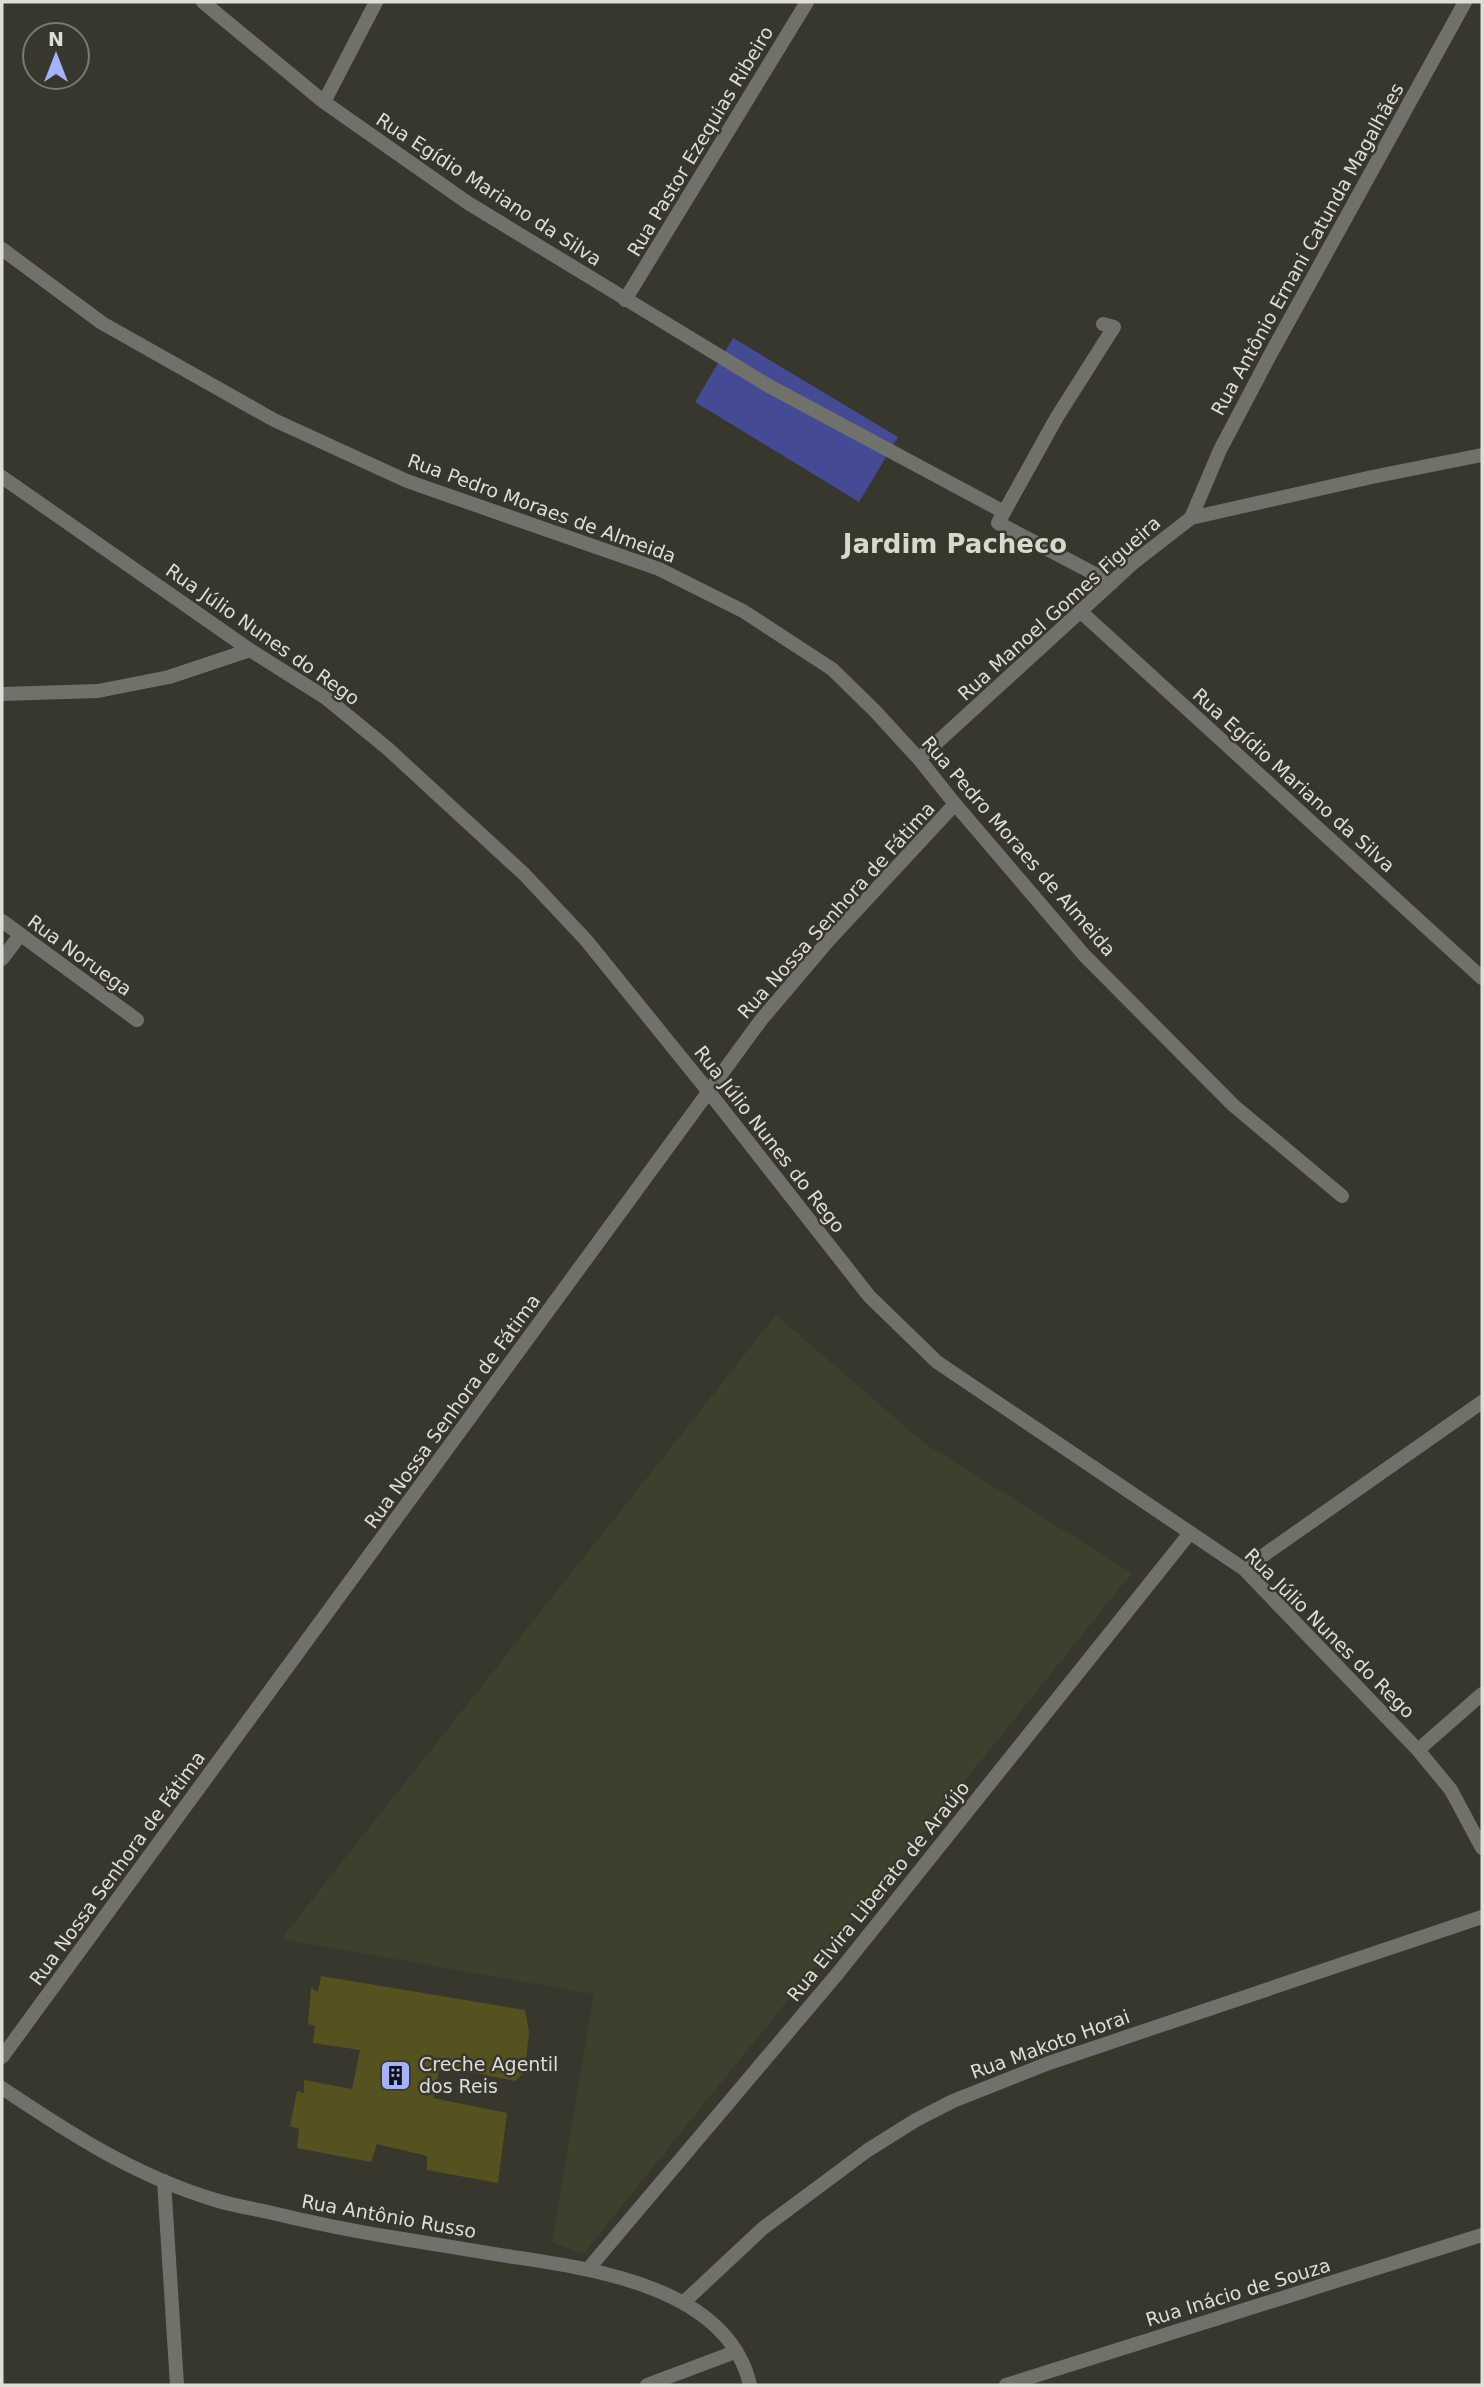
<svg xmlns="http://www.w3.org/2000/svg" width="1484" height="2387" font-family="'DejaVu Sans',sans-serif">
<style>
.built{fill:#3f3f2e}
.green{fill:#444b94}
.building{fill:#55521f}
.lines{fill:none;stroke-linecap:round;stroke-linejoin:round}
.service{stroke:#71716c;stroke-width:14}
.pedestrian{stroke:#71716c;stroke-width:14}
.minor{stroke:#71716c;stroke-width:14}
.labels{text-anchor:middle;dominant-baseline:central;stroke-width:5;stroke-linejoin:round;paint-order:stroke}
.street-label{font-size:19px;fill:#deded7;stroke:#38372d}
.poi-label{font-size:19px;fill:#deded7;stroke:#38372d;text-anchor:start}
.district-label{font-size:26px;font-weight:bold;fill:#d8d8cb;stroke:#38372d}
</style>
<rect width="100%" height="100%" fill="#38372d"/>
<path class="built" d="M 776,1315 L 924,1443 L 1132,1573 L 583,2254 L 552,2242 L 594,1994 L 281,1939 Z"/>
<path class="green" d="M 733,338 L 898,437 L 859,502 L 695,402 Z"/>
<path class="building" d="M 321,1976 L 525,2010 L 529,2032 L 525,2071 L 515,2081 L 440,2066 L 433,2098 L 507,2113 L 498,2183 L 427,2170 L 427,2156 L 377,2144 L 371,2162 L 297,2148 L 299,2129 L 290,2126 L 297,2091 L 304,2093 L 304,2080 L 352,2089 L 360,2050 L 313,2043 L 315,2026 L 308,2024 L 311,1988 L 318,1992 Z"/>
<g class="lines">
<path class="service" d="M 164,2181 L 177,2385
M 647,2385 L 735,2352"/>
<path class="pedestrian" d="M 769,386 L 1004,512"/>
<path class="minor" d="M 203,2 L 324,102 L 468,203 L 769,386
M 324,102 L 376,2
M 2,249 L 102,323 L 274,420 L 407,481 L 659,569 L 743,611 L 832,669 L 875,711 L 919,759 L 955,804 L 1084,955 L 1233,1105 L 1342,1196
M 625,300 L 807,2
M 1103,324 L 1114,327 L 1057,417 L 998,523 L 1112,583
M 2,477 L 250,650 L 326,698 L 387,748 L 524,874 L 586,940 L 709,1092 L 869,1296 L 937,1362 L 1244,1569 L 1418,1750 L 1451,1790 L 1482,1848
M 1191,518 L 1220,450 L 1269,357 L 1465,2
M 1080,611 L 1482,978
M 2,694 L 98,691 L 169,677 L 250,650
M 919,759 L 1133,563 L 1191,518 L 1372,477 L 1482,455
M 2,921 L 137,1020
M 2,959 L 20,935
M 1244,1569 L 1482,1402
M 1418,1750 L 1482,1694
M 2,2057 L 761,1020 L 828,941 L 955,804
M 2,2088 C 69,2133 134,2175 212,2199 C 230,2205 250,2208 268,2212 C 313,2223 358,2232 403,2239 C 440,2245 477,2251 513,2257 C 595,2269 728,2288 750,2385
M 589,2268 L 838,1973 L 1190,1533
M 683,2303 L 762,2229 L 868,2150 L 916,2120 L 953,2101 L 1049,2063 L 1482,1917
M 1006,2385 L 1482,2235"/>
</g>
<defs>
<symbol id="building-square" viewBox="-11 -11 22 22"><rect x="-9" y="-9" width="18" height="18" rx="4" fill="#a4b1fc" stroke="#38372d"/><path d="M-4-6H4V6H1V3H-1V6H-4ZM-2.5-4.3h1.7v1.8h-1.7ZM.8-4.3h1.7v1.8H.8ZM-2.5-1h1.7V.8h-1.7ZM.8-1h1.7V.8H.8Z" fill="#111"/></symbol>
</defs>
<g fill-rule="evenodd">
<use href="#building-square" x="378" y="2058" width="35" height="35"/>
</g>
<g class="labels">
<g class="street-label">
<text transform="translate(700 141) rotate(-59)">Rua Pastor Ezequias Ribeiro</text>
<text transform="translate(489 189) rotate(33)">Rua Egídio Mariano da Silva</text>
<text transform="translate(1307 249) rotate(-61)">Rua Antônio Ernani Catunda Magalhães</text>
<text transform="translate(542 508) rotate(20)">Rua Pedro Moraes de Almeida</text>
<text transform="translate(1059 608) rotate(-42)">Rua Manoel Gomes Figueira</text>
<text transform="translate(263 634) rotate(35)">Rua Júlio Nunes do Rego</text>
<text transform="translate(1294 780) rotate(42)">Rua Egídio Mariano da Silva</text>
<text transform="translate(1019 846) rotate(49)">Rua Pedro Moraes de Almeida</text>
<text transform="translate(836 910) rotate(-48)">Rua Nossa Senhora de Fátima</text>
<text transform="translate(80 955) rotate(36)">Rua Noruega</text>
<text transform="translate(770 1139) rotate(52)">Rua Júlio Nunes do Rego</text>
<text transform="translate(452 1411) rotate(-54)">Rua Nossa Senhora de Fátima</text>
<text transform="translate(1330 1633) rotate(45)">Rua Júlio Nunes do Rego</text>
<text transform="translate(117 1868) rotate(-54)">Rua Nossa Senhora de Fátima</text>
<text transform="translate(878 1891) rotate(-51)">Rua Elvira Liberato de Araújo</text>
<text transform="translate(1050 2044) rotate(-20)">Rua Makoto Horai</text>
<text transform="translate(389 2216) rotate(10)">Rua Antônio Russo</text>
<text transform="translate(1238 2292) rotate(-17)">Rua Inácio de Souza</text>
</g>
<g class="poi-label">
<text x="419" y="2064">Creche Agentil<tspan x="419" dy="22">dos Reis</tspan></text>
</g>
<g class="district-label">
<text x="955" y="544">Jardim Pacheco</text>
</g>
</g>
<rect width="1484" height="2387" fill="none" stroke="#deded7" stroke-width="7"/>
<g transform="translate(56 56)"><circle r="33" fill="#38372d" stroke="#7a7a71" stroke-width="2"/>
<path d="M0-5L12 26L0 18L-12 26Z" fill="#a4b1fc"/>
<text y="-10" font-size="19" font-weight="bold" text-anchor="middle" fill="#deded7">N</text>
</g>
</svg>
